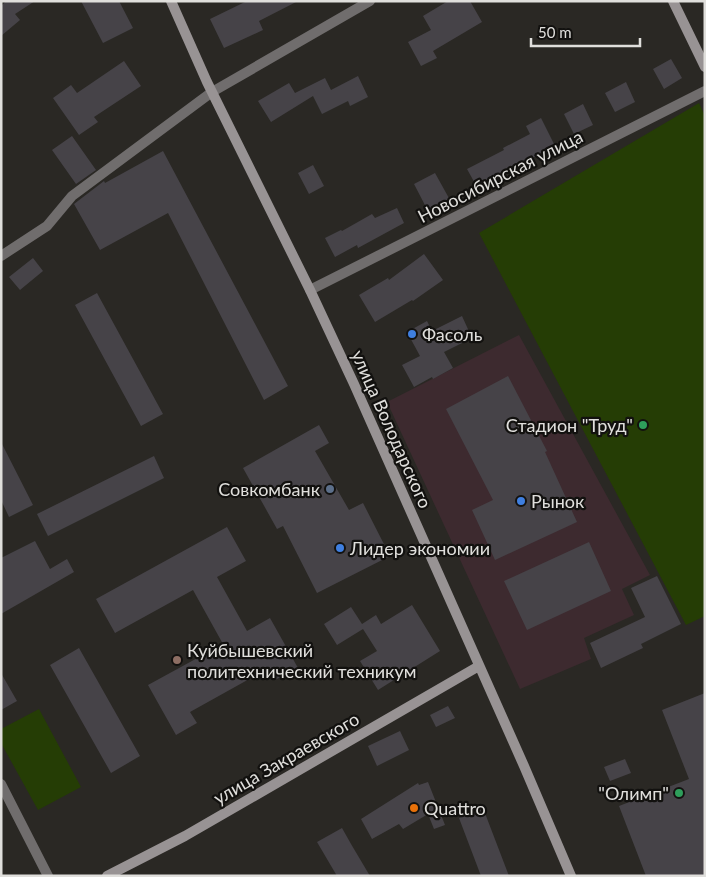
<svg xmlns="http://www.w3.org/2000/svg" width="706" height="877" font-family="Lato,sans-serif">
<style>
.commercial{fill:#3d2a2f}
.green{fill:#253d05}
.building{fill:#464348}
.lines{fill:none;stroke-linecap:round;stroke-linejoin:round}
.street{stroke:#706d6d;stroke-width:10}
.secondary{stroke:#989394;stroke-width:10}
.shop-dot{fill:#3f7fe0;stroke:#12110f;stroke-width:2}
.leisure-dot{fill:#2e9e5b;stroke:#12110f;stroke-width:2}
.service-dot{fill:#5c6f8a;stroke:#12110f;stroke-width:2}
.education-dot{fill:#8d6e63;stroke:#12110f;stroke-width:2}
.food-dot{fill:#e8710a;stroke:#12110f;stroke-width:2}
.labels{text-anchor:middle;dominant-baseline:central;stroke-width:4.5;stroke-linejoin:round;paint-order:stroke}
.street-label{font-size:18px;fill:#e0dfdc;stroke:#12110f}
.poi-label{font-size:18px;fill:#e0dfdc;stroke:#12110f;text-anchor:start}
</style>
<rect width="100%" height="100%" fill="#2a2824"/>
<path class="commercial" d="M 519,335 L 650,575 L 622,589 L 634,615 L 584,638 L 591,659 L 520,689 L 387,402 Z"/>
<path class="green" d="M 699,103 L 705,116 L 705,616 L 686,625 L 479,233 Z
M 39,709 L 81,787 L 38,810 L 1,743 L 1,729 Z"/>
<path class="building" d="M 6,1 L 35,1 L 15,14 L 20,20 L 1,36 L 1,6 Z
M 81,1 L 119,1 L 133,28 L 103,43 Z
M 247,1 L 298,1 L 259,21 L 263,30 L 224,48 L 210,19 Z
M 448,1 L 470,1 L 482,22 L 433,51 L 437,58 L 421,66 L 408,42 L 431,30 L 423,16 Z
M 671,59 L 682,78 L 664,89 L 653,69 Z
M 124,61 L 141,86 L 94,117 L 98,122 L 79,135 L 53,98 L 71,85 L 77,93 Z
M 358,76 L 368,97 L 350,106 L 348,101 L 322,114 L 313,96 L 271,122 L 258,101 L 289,83 L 295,93 L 325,78 L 331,90 Z
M 626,82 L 635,102 L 615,112 L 605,93 Z
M 583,104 L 593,125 L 574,134 L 564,114 Z
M 541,118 L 555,146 L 477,187 L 467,169 L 504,150 L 503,148 L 530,134 L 526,126 Z
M 72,136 L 96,170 L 76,184 L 52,150 Z
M 163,151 L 288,386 L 264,400 L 168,213 L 100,250 L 74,204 L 104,181 L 105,183 Z
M 313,165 L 324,186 L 309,194 L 298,173 Z
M 435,173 L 450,200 L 428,211 L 414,184 Z
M 397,208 L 404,223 L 358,248 L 357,245 L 335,257 L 325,238 L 341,230 L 342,231 L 372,214 L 375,218 Z
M 424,254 L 443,280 L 413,301 L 412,300 L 375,322 L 359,295 L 388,278 L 389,280 Z
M 33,258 L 43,271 L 20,290 L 9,277 Z
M 97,293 L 163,414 L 141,426 L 75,305 Z
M 462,316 L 472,338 L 444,352 L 453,368 L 433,379 L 432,377 L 414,387 L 402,365 L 420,356 L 407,332 L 427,321 L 432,331 Z
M 508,376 L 547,451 L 545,452 L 577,522 L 495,560 L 472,510 L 493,500 L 446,409 Z
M 319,425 L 329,443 L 315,451 L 349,510 L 363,503 L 390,556 L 317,593 L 283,526 L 277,529 L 243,468 Z
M 1,442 L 33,505 L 9,517 L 1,500 Z
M 154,456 L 164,478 L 48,536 L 37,514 Z
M 227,527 L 246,561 L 217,577 L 247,631 L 270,618 L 298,668 L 275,680 L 269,668 L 190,712 L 197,723 L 176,735 L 148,685 L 223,644 L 193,590 L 115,633 L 96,599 Z
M 35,541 L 50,569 L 67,559 L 74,572 L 1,614 L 1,558 Z
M 589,542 L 611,591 L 527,630 L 504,581 Z
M 657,576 L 681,624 L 641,644 L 643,648 L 601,668 L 590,643 L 645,617 L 631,588 Z
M 412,605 L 440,651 L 378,690 L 360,661 L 377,651 L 363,629 L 337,645 L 324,624 L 351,607 L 362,624 L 376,615 L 381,624 Z
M 79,648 L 140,756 L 111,773 L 50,665 Z
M 1,673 L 17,701 L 1,710 Z
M 705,693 L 705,876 L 646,876 L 619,806 L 689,779 L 662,710 Z
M 448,706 L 455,718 L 436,727 L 430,715 Z
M 400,731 L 409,750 L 377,766 L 368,746 Z
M 625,759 L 631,773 L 610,781 L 604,767 Z
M 428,782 L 445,825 L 434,829 L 428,814 L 403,829 L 399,824 L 372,839 L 361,819 L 418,783 L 419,785 Z
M 483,808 L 509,876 L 481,876 L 459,818 Z
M 342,828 L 351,844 L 370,876 L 337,876 L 317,842 Z"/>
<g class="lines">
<path class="street" d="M 1,256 L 47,226 L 72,196 L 212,92 L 370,1
M 310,290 L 705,91
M 1,784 L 48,876"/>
<path class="secondary" d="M 171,1 L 207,82 L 310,290 L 354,384 L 524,766 L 571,876
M 673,1 L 705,67
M 107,876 L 185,836 L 479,666"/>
</g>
<g class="shop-dot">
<circle cx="412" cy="334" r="5"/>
<circle cx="521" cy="501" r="5"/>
<circle cx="340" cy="548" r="5"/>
</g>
<g class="leisure-dot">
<circle cx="643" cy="425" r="5"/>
<circle cx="679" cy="793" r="5"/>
</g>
<circle class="service-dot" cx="330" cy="489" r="5"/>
<circle class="education-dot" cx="177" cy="660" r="5"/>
<circle class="food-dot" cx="414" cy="808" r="5"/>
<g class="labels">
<g class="street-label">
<text transform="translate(500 176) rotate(-27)">Новосибирская улица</text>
<text transform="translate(392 429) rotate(66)">улица Володарского</text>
<text transform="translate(286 758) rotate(-30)">улица Закраевского</text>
</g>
<g class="poi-label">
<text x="422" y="334">Фасоль</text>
<text x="633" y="425" text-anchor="end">Стадион "Труд"</text>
<text x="320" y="489" text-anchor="end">Совкомбанк</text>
<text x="531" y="501">Рынок</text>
<text x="350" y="548">Лидер экономии</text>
<text x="187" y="650">Куйбышевский<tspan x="187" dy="21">политехнический техникум</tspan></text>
<text x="669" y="793" text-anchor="end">"Олимп"</text>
<text x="424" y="808">Quattro</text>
</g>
</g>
<rect width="706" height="877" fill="none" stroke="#e0dfdc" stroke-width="5"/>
<path d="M531 38v8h109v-8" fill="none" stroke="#e0dfdc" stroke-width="2.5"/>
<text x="538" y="38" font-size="15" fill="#e0dfdc" stroke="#12110f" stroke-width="4" paint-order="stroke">50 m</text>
</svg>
